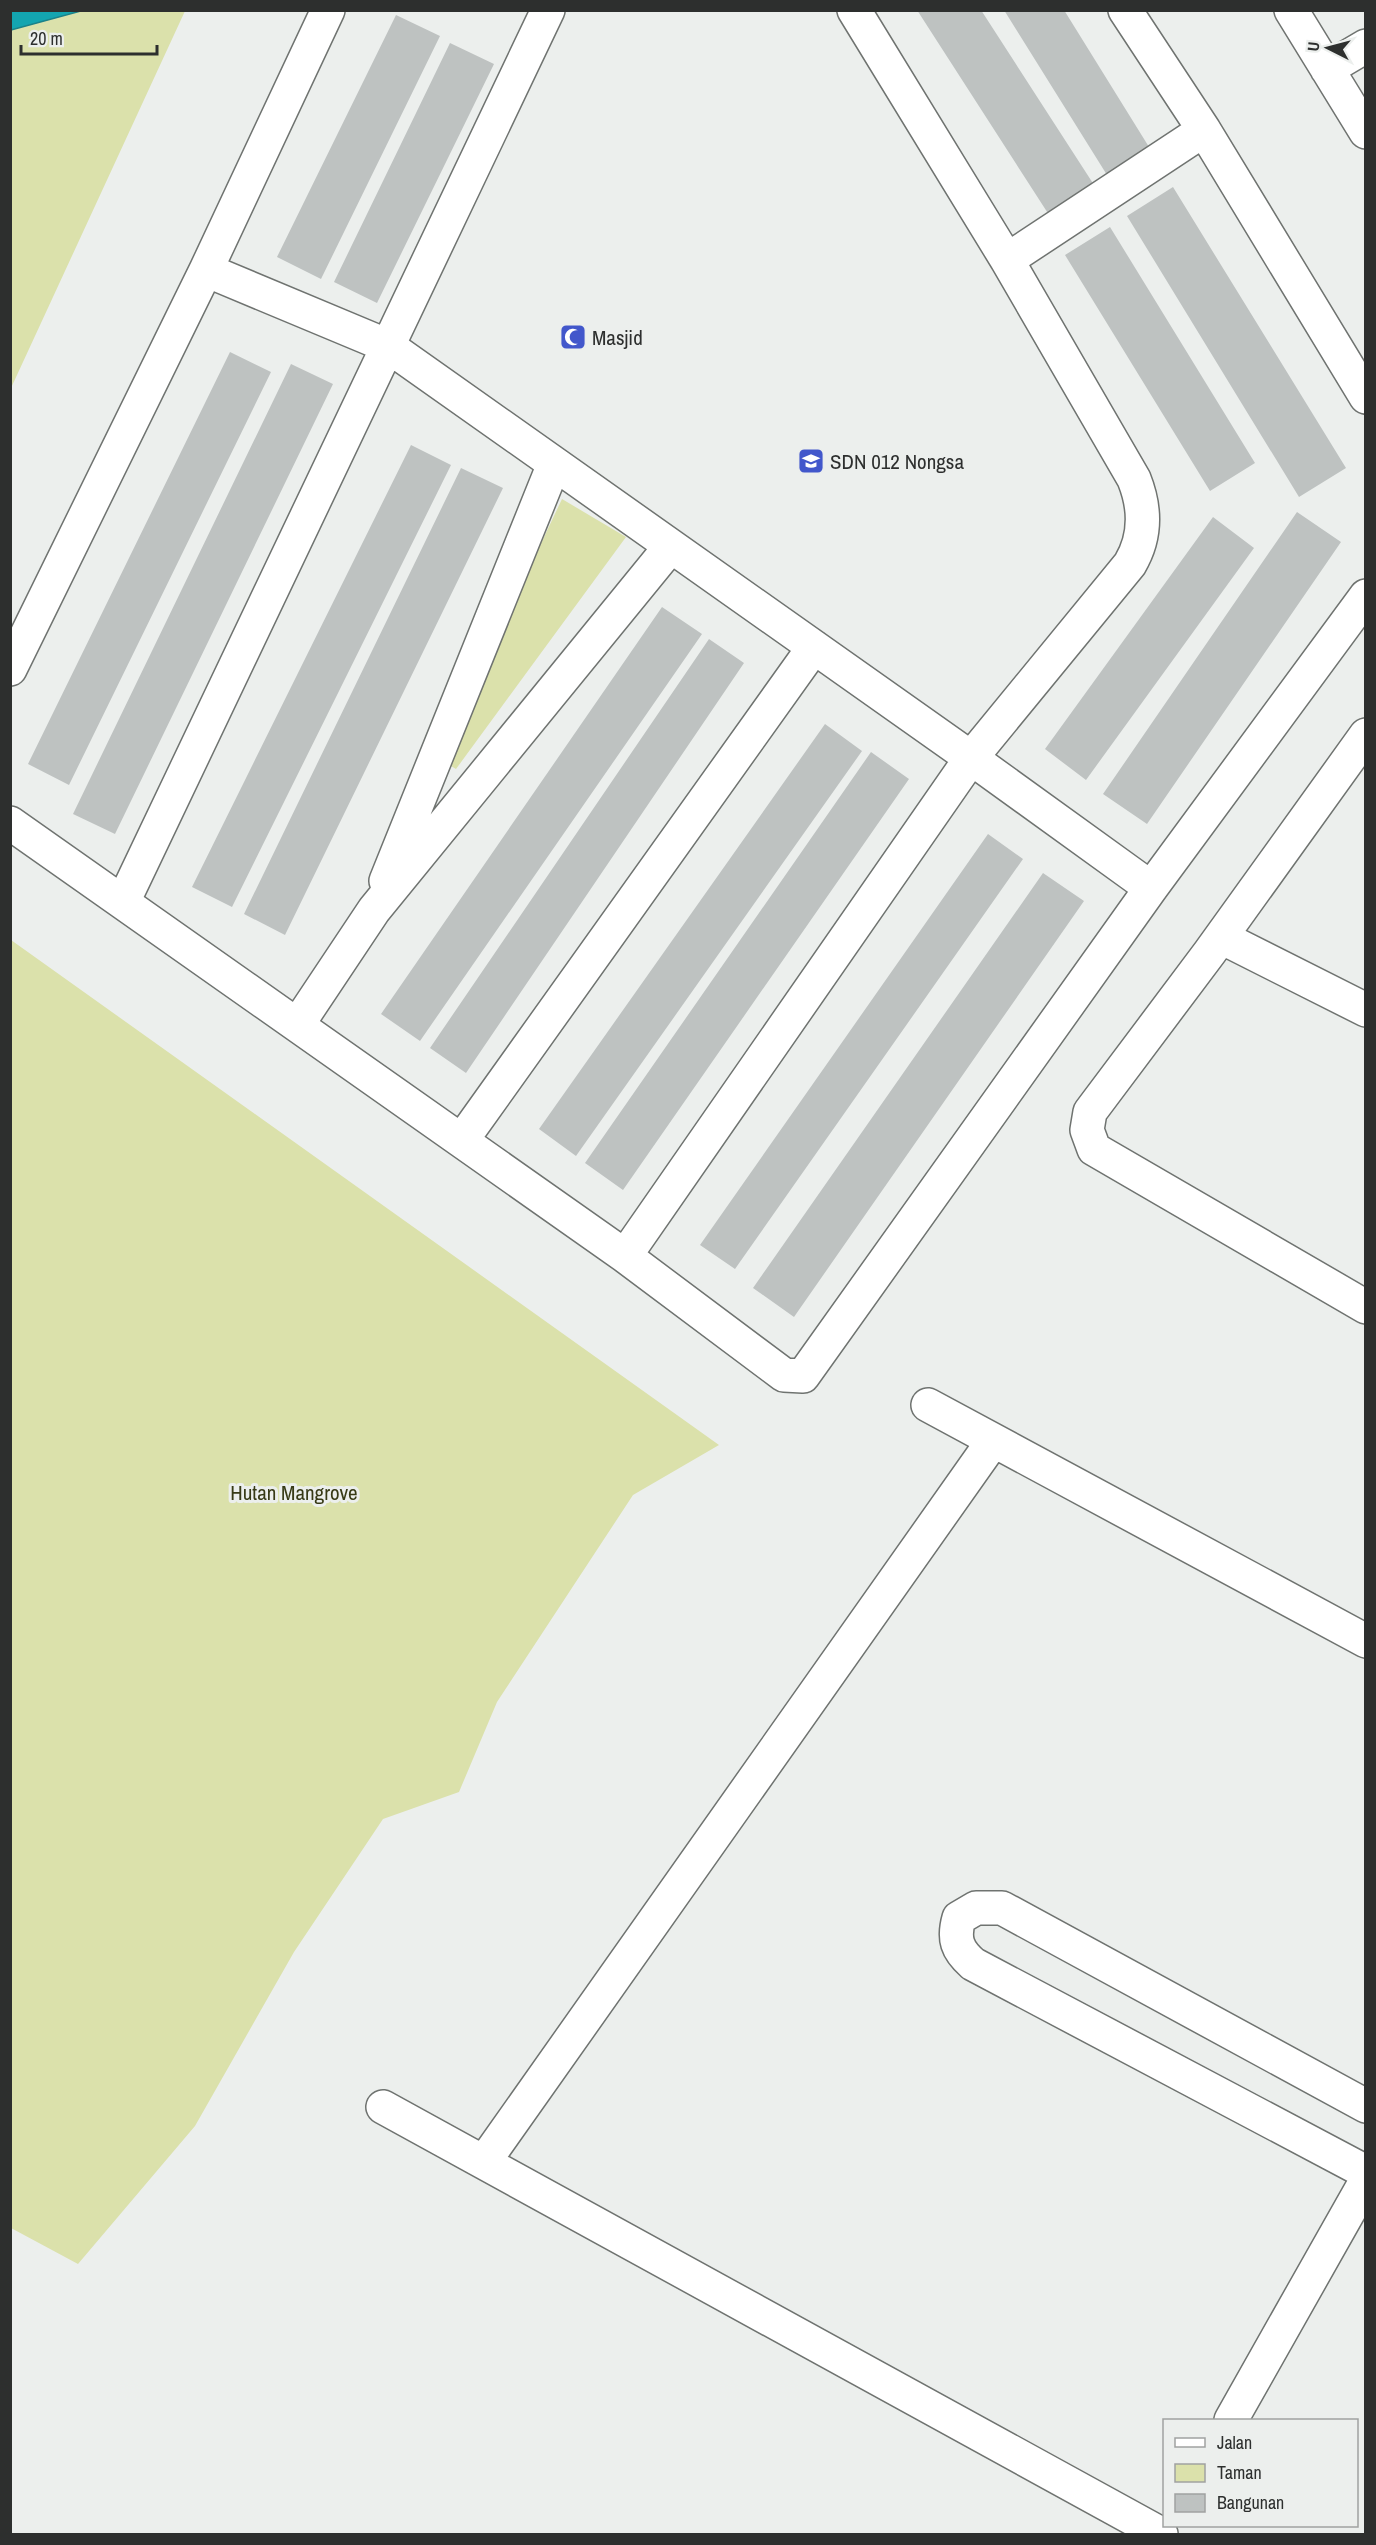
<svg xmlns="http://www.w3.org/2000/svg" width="1376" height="2545" font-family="'Archivo Narrow',sans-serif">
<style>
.green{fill:#dbe1ab}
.water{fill:#13a5b0;stroke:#1b8289;stroke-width:1.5}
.building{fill:#bec2c1}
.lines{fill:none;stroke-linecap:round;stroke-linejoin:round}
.street-casing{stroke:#6f7370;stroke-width:36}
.street{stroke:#fff;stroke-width:33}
.labels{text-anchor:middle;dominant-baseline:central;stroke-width:6;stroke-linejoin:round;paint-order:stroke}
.poi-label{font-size:21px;fill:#2d2f2e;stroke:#ecefed;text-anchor:start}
.park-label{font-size:21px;fill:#373a16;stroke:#ecefed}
</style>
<rect width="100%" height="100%" fill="#ecefed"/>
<path class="green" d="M 11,11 L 185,11 L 11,388 Z
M 562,499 L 626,537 L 456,769 L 439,759 Z
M 11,940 L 719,1445 L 633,1495 L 497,1702 L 459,1792 L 383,1819 L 294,1952 L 195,2126 L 78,2264 L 11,2228 Z"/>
<path class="water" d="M 11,10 L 81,10 L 81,11 L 11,30 Z"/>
<path class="building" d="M 917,10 L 981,10 L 1096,188 L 1051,218 Z
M 1004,10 L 1064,10 L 1149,147 L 1107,175 Z
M 396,15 L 440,36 L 321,279 L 277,257 Z
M 450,43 L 494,64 L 377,303 L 334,282 Z
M 1173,187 L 1346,468 L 1299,497 L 1127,216 Z
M 1110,227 L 1255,463 L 1210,491 L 1065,255 Z
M 230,352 L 271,372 L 69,785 L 28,764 Z
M 291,364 L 333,384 L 115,834 L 73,814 Z
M 411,445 L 451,465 L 232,907 L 192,887 Z
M 461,468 L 503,488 L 285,935 L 244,914 Z
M 1297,512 L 1341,542 L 1147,824 L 1103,794 Z
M 1213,517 L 1254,548 L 1086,780 L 1045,749 Z
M 662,607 L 702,634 L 420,1041 L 381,1014 Z
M 709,639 L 744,663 L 466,1073 L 430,1048 Z
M 825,724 L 862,751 L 576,1156 L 539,1129 Z
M 871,752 L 909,779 L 623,1190 L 585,1163 Z
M 988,834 L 1023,859 L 735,1269 L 700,1245 Z
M 1043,873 L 1084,901 L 794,1317 L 753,1288 Z"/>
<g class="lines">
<defs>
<path id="street" d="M 1125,10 L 1204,130 L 1366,397
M 1291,10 L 1366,132
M 1327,69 L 1366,46
M 1007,260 L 1204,130
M 206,270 L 388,346 L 971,758 L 1151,888
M 10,669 L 206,270 L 328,10
M 1366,735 L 1210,952 L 1090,1112 L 1087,1130 L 1094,1149 L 1366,1307
M 10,823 L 625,1256 L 784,1375 L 803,1376 L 1151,888 L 1366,596
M 386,881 L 554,464
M 124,900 L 548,10
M 1221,937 L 1366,1010
M 298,1024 L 374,910 L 671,546
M 462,1140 L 814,647
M 625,1256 L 971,758 L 1130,564 C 1146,537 1146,509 1134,479 L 1007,260 L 854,10
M 928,1405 L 1366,1641
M 1366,2106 L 1002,1908 L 976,1908 L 959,1918 C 953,1939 957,1950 973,1964 L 1366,2172
M 383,2107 L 1161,2534
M 484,2162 L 993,1441
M 1231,2420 L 1366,2181"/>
</defs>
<use href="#street" class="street-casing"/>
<use href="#street" class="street"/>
</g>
<defs>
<symbol id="mosque-square" viewBox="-11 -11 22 22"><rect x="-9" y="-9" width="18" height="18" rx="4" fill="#4257cb" stroke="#ecefed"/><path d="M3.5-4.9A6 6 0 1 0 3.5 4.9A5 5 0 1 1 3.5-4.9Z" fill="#fff"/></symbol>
<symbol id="school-square" viewBox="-11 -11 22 22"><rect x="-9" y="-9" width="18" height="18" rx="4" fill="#4257cb" stroke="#ecefed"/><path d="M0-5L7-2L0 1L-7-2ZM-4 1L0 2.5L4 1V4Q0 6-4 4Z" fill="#fff"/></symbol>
</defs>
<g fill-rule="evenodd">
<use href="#mosque-square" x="558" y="322" width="30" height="30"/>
<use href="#school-square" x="796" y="446" width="30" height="30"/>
</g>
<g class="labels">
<g class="poi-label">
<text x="592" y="337">Masjid</text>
<text x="830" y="461">SDN 012 Nongsa</text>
</g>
<g class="park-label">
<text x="294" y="1492">Hutan Mangrove</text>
</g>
</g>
<rect width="1376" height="2545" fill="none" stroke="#2d2f2e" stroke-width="24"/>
<rect x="1163" y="2419" width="195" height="108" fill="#ecefed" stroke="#a0a2a1" stroke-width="1.5"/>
<rect x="1175" y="2438" width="30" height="9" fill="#ffffff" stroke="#a0a2a1" stroke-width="1.5"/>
<text x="1217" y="2449" font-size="18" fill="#2d2f2e">Jalan</text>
<rect x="1175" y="2464" width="30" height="18" fill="#dbe1ab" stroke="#a0a2a1" stroke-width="1.5"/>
<text x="1217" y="2479" font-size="18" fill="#2d2f2e">Taman</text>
<rect x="1175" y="2494" width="30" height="18" fill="#bec2c1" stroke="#a0a2a1" stroke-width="1.5"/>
<text x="1217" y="2509" font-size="18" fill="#2d2f2e">Bangunan</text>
<g transform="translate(1328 48) rotate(276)" stroke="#ecefed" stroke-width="4.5" paint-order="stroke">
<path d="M0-4.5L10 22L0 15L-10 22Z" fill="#2d2f2e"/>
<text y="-9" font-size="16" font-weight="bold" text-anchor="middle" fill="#2d2f2e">U</text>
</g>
<path d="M21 45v9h136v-9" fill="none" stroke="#2d2f2e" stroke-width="3"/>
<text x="30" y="45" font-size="18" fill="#2d2f2e" stroke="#ecefed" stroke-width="4.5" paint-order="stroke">20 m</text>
</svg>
